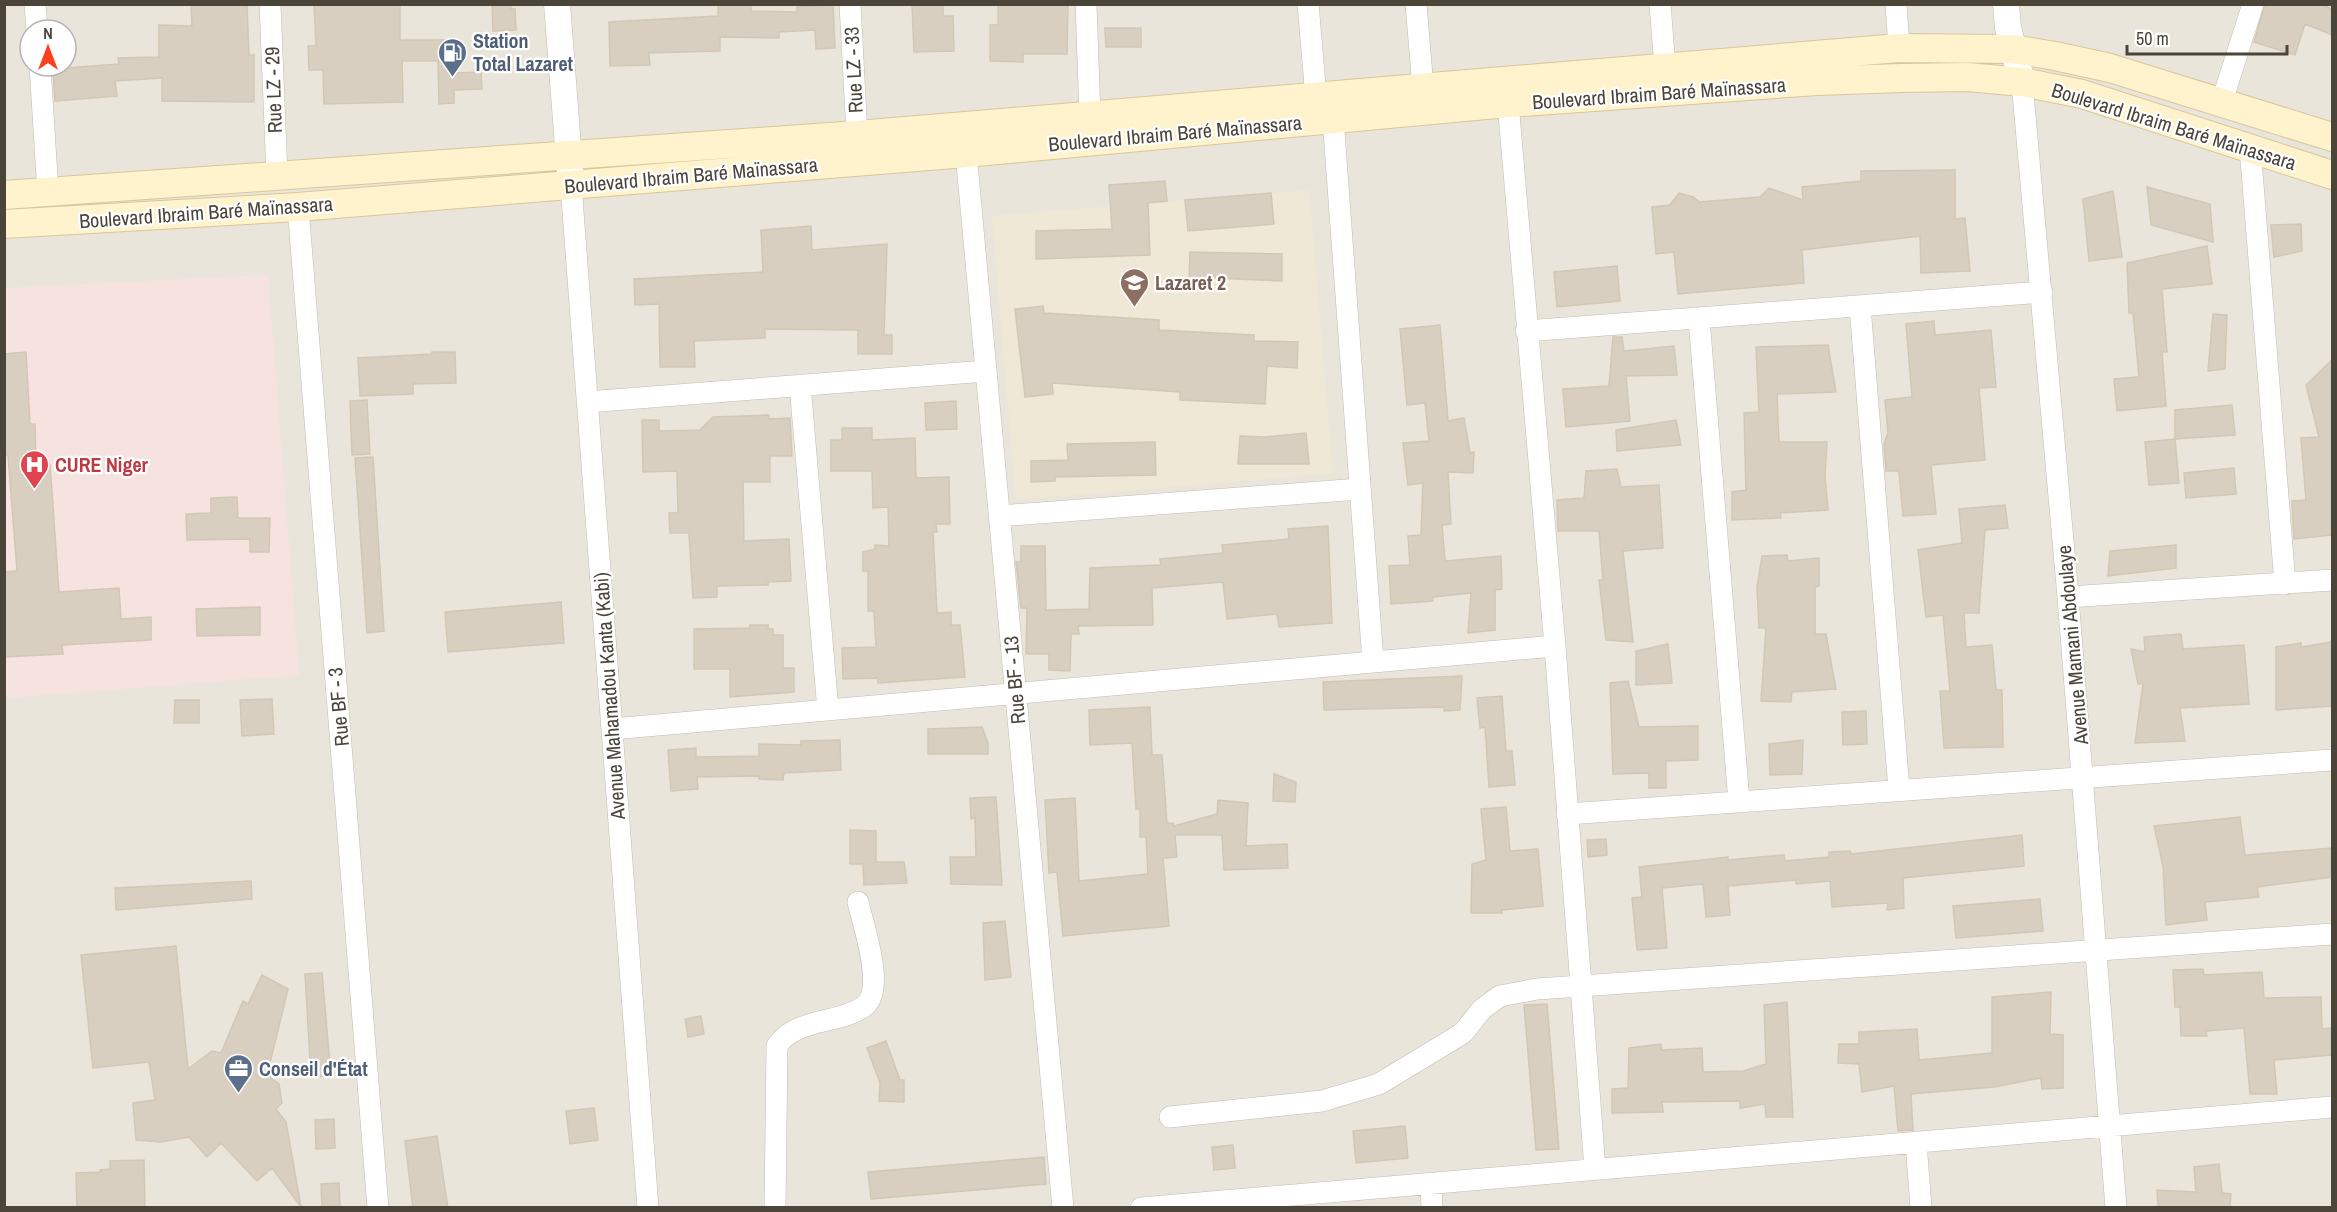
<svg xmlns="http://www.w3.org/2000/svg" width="2337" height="1212" font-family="'Archivo Narrow',sans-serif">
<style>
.residential{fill:#eae5da;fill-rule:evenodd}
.education{fill:#efe8d6}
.medical{fill:#f6e3e0}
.building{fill:#d8cfc1;stroke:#d3c7b4;stroke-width:1.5}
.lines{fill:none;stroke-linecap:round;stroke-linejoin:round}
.minor-casing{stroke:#c2bbae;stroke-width:22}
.tertiary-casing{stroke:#c2bbae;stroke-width:27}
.secondary-casing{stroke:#d6c79b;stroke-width:30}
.minor{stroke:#fff;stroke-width:21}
.tertiary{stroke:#fff;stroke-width:26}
.secondary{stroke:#fff3cd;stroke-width:28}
.labels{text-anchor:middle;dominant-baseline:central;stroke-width:4.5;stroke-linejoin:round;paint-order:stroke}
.service-label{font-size:20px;font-weight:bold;fill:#4e5e75;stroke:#fff;text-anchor:start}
.street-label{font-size:20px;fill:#4b4439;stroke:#fff}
.education-label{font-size:20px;font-weight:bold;fill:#785e54;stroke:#fff;text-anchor:start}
.health-label{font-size:20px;font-weight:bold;fill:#be3a42;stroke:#fff;text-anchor:start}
</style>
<rect width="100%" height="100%" fill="#f6f3ec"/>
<path class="residential" d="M 5,5 L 2332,5 L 2332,1207 L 5,1207 ZM 30,30 L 66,30 L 66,66 L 30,66 Z"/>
<path class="education" d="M 1309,190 L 1333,473 L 1016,500 L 992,216 Z"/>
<path class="medical" d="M 268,275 L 299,675 L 5,698 L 5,288 Z"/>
<path class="building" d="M 191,4 L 247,4 L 249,55 L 254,55 L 254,102 L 162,101 L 162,78 L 115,81 L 117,96 L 55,101 L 53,69 L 119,64 L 118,58 L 159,57 L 159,25 L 192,26 Z
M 314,4 L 400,4 L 400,40 L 454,40 L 454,73 L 481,72 L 482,89 L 454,90 L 454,103 L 439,104 L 438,61 L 402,61 L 403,102 L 324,104 L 323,70 L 309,70 L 308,46 L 316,46 Z
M 492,4 L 511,4 L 511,9 L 515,9 L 516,30 L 493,31 Z
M 718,4 L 751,4 L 751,11 L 797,12 L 797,7 L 833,5 L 835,48 L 816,49 L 815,30 L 779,32 L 779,38 L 720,37 L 720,51 L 649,53 L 650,65 L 610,66 L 609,22 L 718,16 Z
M 912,4 L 943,4 L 943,16 L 953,16 L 954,51 L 914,52 Z
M 998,4 L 1068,4 L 1067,54 L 1023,54 L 1023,62 L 990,61 L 990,25 L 998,25 Z
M 2265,4 L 2320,4 L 2332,9 L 2332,35 L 2305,24 L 2295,55 L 2254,42 Z
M 1105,28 L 1141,28 L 1141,47 L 1106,47 Z
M 1955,170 L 1955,219 L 1965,218 L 1970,271 L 1921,273 L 1920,236 L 1802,250 L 1804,283 L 1678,294 L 1674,252 L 1656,254 L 1652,207 L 1670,205 L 1679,193 L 1693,197 L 1700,202 L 1760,197 L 1769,188 L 1803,200 L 1802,187 L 1861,181 L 1861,171 Z
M 1165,181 L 1167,201 L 1148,203 L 1150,255 L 1036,259 L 1036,231 L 1112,229 L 1109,185 Z
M 2147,187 L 2210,204 L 2213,242 L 2151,225 Z
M 2113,191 L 2122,257 L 2089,261 L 2083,199 Z
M 1271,193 L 1274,224 L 1188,231 L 1185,200 Z
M 2301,224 L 2302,251 L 2274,257 L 2271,225 Z
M 811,226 L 812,250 L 887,244 L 884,335 L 892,335 L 892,354 L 858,354 L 858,330 L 765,329 L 765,338 L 694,341 L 695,367 L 660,367 L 659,304 L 635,305 L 634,279 L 763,272 L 761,230 Z
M 2207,246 L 2212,284 L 2162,289 L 2167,352 L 2162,352 L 2166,406 L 2117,411 L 2114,379 L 2139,377 L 2133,313 L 2129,313 L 2127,263 Z
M 1190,252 L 1282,254 L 1282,281 L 1212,278 L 1211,285 L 1189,284 Z
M 1617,266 L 1620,301 L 1557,307 L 1554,272 Z
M 1043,306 L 1044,313 L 1159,320 L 1159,330 L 1254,335 L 1254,341 L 1298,342 L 1297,368 L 1267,366 L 1265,404 L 1180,400 L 1180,392 L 1052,383 L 1053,394 L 1025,397 L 1015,309 Z
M 2213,314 L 2227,315 L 2225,369 L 2208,371 Z
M 1934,321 L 1935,335 L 1991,330 L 1996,387 L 1979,388 L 1985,460 L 1931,465 L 1936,514 L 1903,516 L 1899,471 L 1886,471 L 1884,444 L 1888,433 L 1885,400 L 1912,397 L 1906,324 Z
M 1440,325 L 1448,421 L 1464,418 L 1470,453 L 1474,452 L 1473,473 L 1448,472 L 1451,524 L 1442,525 L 1445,561 L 1501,556 L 1502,589 L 1495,590 L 1495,630 L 1468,633 L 1471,593 L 1433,597 L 1433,601 L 1391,604 L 1389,566 L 1410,565 L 1408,536 L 1421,535 L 1423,483 L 1408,485 L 1403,443 L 1429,441 L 1425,403 L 1407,405 L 1400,329 Z
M 1613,337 L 1622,337 L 1624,351 L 1674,346 L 1677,375 L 1626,376 L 1630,421 L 1566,427 L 1563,389 L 1609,386 Z
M 1828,345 L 1836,392 L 1777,394 L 1779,442 L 1827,442 L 1825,476 L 1828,510 L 1780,513 L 1781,518 L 1732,520 L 1732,492 L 1746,490 L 1744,413 L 1759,412 L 1756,347 Z
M 26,352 L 30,424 L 35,424 L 36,465 L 50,464 L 59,592 L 119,588 L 121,619 L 151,617 L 151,640 L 62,645 L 63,654 L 4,657 L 4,572 L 17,571 L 8,455 L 4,455 L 4,354 Z
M 432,352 L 455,352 L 456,383 L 413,384 L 413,394 L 360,396 L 358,358 L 432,354 Z
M 2332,360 L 2332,535 L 2294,539 L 2292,501 L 2306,500 L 2301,438 L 2319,437 L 2306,385 Z
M 367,400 L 370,454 L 352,455 L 350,401 Z
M 956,401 L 957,429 L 926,430 L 925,403 Z
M 2232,405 L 2235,435 L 2175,439 L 2175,410 Z
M 769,415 L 769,419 L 790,418 L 792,456 L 770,456 L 770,482 L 743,482 L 744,541 L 789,539 L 791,581 L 768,582 L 768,585 L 717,586 L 717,597 L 693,598 L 689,533 L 670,533 L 669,513 L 678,513 L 677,471 L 643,472 L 642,420 L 659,420 L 659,431 L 700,430 L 713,417 Z
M 1676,420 L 1681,445 L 1617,451 L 1616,430 Z
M 842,428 L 872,428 L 872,440 L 915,438 L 916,478 L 949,477 L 950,524 L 936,524 L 937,532 L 933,532 L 937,613 L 951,612 L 951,625 L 960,625 L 965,677 L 878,683 L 878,678 L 843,679 L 842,648 L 876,647 L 874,611 L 868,611 L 868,571 L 863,571 L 863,552 L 875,549 L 875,545 L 889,546 L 888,507 L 873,508 L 872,471 L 831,471 L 831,440 L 842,440 Z
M 1306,433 L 1309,464 L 1238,464 L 1240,436 L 1264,437 Z
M 2175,439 L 2179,483 L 2149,485 L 2145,442 Z
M 1155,442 L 1156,475 L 1055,477 L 1055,481 L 1031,482 L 1031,461 L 1068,460 L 1067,444 Z
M 373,457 L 384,631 L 367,633 L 355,458 Z
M 2234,468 L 2236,494 L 2186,498 L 2184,473 Z
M 1617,469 L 1621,487 L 1659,485 L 1663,548 L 1623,551 L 1633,642 L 1606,640 L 1599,580 L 1603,580 L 1599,531 L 1558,531 L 1557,500 L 1584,498 L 1586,471 Z
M 237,497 L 238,518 L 270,518 L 269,552 L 250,552 L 250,539 L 187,540 L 186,514 L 211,513 L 211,498 Z
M 2005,505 L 2008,528 L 1985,530 L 1979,613 L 1964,613 L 1966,647 L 1992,645 L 1996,690 L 2002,690 L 2003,747 L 1944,748 L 1940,691 L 1950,691 L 1943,615 L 1926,617 L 1918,550 L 1962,543 L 1959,509 Z
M 1328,526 L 1332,623 L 1279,627 L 1277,614 L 1227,619 L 1223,582 L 1152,588 L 1153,625 L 1078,626 L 1079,634 L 1071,634 L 1070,671 L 1049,670 L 1049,654 L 1026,654 L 1027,608 L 1021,608 L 1016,562 L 1021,562 L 1021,546 L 1045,546 L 1046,610 L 1089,609 L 1090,568 L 1161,565 L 1160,559 L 1223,553 L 1222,545 L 1289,539 L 1288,529 Z
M 2176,545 L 2176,568 L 2108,576 L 2110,551 Z
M 1787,555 L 1788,561 L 1819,558 L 1819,586 L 1815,587 L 1815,634 L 1826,634 L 1836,689 L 1792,692 L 1791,702 L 1761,701 L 1766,628 L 1759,628 L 1757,587 L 1762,556 Z
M 561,602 L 564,643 L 448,652 L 445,612 Z
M 260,607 L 260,635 L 197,636 L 196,609 Z
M 750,625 L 768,625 L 768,629 L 773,629 L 773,635 L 783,635 L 783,668 L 794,668 L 794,692 L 730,697 L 730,669 L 694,669 L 694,629 L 750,628 Z
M 2181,634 L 2183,649 L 2244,645 L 2249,704 L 2180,708 L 2185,741 L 2135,743 L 2143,684 L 2138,684 L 2131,649 L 2145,652 L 2144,637 Z
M 2332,642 L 2332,706 L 2276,710 L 2276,647 L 2301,643 L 2301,647 Z
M 1668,644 L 1672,683 L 1636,685 L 1636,651 Z
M 1462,676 L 1460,710 L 1444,711 L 1444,707 L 1324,710 L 1323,682 Z
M 1628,681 L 1639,727 L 1698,726 L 1698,760 L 1666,761 L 1666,788 L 1649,788 L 1649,773 L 1613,774 L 1610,683 Z
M 1502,696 L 1506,751 L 1512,751 L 1515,785 L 1489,787 L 1485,727 L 1480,728 L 1477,698 Z
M 272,699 L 274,734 L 242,736 L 240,700 Z
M 175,700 L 199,700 L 199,723 L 174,723 Z
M 1150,707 L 1152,755 L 1162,755 L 1167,823 L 1173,823 L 1174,826 L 1217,814 L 1218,800 L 1248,803 L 1246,846 L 1287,844 L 1288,868 L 1224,870 L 1222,835 L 1175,835 L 1177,857 L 1163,858 L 1169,926 L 1063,936 L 1057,872 L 1049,873 L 1045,800 L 1075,798 L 1079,881 L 1148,874 L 1146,837 L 1140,837 L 1140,809 L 1136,809 L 1132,743 L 1090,745 L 1089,710 Z
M 1866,711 L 1867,744 L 1843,745 L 1842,712 Z
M 982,727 L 988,743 L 988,754 L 928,754 L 928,729 Z
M 840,740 L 841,770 L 784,773 L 783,780 L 759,779 L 759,776 L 697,777 L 698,789 L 671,791 L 668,750 L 696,748 L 696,757 L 759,756 L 759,744 L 801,745 L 801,741 Z
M 1803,740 L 1802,774 L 1770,775 L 1769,744 Z
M 1274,774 L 1296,782 L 1295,802 L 1273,801 Z
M 996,797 L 1002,885 L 951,884 L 950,857 L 976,857 L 975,818 L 971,819 L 970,798 Z
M 1506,807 L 1510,851 L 1538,849 L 1543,906 L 1502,910 L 1502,913 L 1471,913 L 1472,864 L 1486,860 L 1481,809 Z
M 2240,817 L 2245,855 L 2332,848 L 2332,877 L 2257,887 L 2259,897 L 2205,902 L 2207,920 L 2166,925 L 2163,866 L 2154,826 Z
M 850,830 L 876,831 L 876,862 L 904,862 L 907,883 L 864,885 L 863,864 L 850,864 Z
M 2022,835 L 2024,866 L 1903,878 L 1904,908 L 1887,910 L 1888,903 L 1832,907 L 1830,881 L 1796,884 L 1796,880 L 1728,886 L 1730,915 L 1706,917 L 1703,884 L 1662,888 L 1667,948 L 1637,950 L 1632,898 L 1642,897 L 1639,867 L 1728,857 L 1728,860 L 1784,855 L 1785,861 L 1829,857 L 1829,852 L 1850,851 L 1851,854 Z
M 1606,839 L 1607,855 L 1588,857 L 1587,840 Z
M 251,881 L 252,899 L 116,910 L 115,888 Z
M 2040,899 L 2043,931 L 1956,938 L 1953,906 Z
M 1005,921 L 1011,977 L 985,980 L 983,923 Z
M 176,946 L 188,1069 L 212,1051 L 221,1053 L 243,1001 L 248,1004 L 262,975 L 288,989 L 269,1067 L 271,1078 L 279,1084 L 282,1103 L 276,1109 L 286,1122 L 301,1207 L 272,1168 L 257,1181 L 221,1143 L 207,1157 L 189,1137 L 161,1142 L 136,1140 L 133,1103 L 155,1100 L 149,1062 L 93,1068 L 81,955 Z
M 2203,969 L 2204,975 L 2262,972 L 2264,998 L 2321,997 L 2322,1029 L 2332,1028 L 2332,1055 L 2274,1060 L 2277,1094 L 2250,1094 L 2244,1028 L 2206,1031 L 2207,1036 L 2181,1036 L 2180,1007 L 2175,1007 L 2173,970 Z
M 322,973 L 331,1076 L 311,1077 L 305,974 Z
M 2051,992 L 2050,1034 L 2063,1035 L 2063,1088 L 2042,1089 L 2041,1078 L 1994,1087 L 1911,1094 L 1913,1130 L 1898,1131 L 1894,1086 L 1862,1092 L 1859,1064 L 1838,1063 L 1839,1044 L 1859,1044 L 1859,1032 L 1917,1029 L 1919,1060 L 1992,1053 L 1992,997 Z
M 1787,1002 L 1793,1117 L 1766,1117 L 1765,1104 L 1740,1108 L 1740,1101 L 1662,1102 L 1663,1112 L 1612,1113 L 1612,1089 L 1628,1088 L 1629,1048 L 1661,1044 L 1662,1050 L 1702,1048 L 1703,1072 L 1743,1071 L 1766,1064 L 1764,1005 Z
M 1547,1004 L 1559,1149 L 1536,1150 L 1524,1005 Z
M 701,1016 L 704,1034 L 688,1037 L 685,1019 Z
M 886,1041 L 900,1080 L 904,1080 L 904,1102 L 879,1101 L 880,1083 L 867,1048 Z
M 594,1108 L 598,1140 L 570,1144 L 566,1111 Z
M 334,1119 L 335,1148 L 316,1149 L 315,1120 Z
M 1405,1126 L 1408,1158 L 1356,1163 L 1353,1131 Z
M 437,1136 L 448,1208 L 413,1208 L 405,1141 Z
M 1233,1145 L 1235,1168 L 1214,1170 L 1212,1147 Z
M 1044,1157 L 1046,1184 L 871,1199 L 868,1172 Z
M 144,1160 L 145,1208 L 77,1208 L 76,1173 L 101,1172 L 100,1170 L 110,1169 L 110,1161 Z
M 2219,1164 L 2222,1193 L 2231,1194 L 2230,1208 L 2158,1208 L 2157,1190 L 2196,1192 L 2194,1167 Z
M 339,1183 L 340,1206 L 322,1207 L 321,1184 Z"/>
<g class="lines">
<defs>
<path id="minor" d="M 35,4 L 37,30
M 270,4 L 277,176
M 850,4 L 857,135
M 1086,4 L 1090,116
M 1308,4 L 1316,97
M 1416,4 L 1423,88
M 1660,4 L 1665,68
M 1896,4 L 1899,48
M 40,66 L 48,193
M 2022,82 L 2068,597 L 2116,1208
M 2222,101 L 2253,4
M 1508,103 L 1555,646 L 1595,1169
M 1333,118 L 1373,662
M 2250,147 L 2285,584
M 966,153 L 1063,1208
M 571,185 L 648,1208
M 298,207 L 378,1208
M 1860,306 L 1899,790
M 1699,319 L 1739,801
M 1526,331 L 2042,292
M 800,385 L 828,710
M 587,402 L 986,371
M 999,516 L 1359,489
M 2068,597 L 2332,580
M 612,729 L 1555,646
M 1567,814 L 2332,760
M 1170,1117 L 1322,1101 L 1379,1084 L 1463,1033 L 1482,1009 L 1500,996 L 1537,989 L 2332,934
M 1916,1142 L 1921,1208
M 1431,1184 L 1432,1208
M 775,1208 L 777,1046 C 786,1032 799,1028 815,1023 C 829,1019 851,1016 863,1007 C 887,992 863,925 858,902
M 1141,1208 L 2332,1107"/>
<path id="tertiary" d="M 557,4 L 571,185
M 2006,4 L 2008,28 L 2022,82"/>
<path id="secondary" d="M 4,195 L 857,135 L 1899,48 L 2013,49 L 2055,56 L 2110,68 L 2332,137
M 4,224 L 298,207 L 966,153 L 1508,103 L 1817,81 L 1902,78 L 1967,77 L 2022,82 L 2082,94 L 2332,175"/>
</defs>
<use href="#minor" class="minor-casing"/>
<use href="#tertiary" class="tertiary-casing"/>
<use href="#secondary" class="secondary-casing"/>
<use href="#minor" class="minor"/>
<use href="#tertiary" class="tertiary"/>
<use href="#secondary" class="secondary"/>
</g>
<defs>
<symbol id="fuel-pin" viewBox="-11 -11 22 30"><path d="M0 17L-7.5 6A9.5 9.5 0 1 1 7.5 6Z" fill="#5c6f8a" stroke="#fff"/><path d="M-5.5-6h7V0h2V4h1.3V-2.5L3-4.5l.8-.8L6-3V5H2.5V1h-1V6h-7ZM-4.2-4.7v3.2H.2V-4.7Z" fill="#fff"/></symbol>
<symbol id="school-pin" viewBox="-11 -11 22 30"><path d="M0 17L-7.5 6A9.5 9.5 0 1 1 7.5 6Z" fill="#8d6e63" stroke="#fff"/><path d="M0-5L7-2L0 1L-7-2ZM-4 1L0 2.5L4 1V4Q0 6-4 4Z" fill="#fff"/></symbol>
<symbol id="hospital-pin" viewBox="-11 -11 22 30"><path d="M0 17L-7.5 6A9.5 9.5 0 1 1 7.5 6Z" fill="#e0444e" stroke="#fff"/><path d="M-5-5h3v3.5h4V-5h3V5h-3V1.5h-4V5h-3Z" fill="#fff"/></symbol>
<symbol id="office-pin" viewBox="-11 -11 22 30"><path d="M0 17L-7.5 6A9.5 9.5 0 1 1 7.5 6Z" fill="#5c6f8a" stroke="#fff"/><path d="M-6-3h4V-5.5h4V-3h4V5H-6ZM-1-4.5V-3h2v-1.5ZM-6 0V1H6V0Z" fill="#fff"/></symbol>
</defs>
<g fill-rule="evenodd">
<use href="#fuel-pin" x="436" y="36" width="33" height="45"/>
<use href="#school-pin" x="1118" y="266" width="33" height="45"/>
<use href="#hospital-pin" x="18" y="448" width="33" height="45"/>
<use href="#office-pin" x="222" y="1052" width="33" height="45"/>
</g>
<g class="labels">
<g class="service-label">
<text x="473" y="40">Station<tspan x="473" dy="23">Total Lazaret</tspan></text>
<text x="259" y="1068">Conseil d'État</text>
</g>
<g class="street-label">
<text transform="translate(853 70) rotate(-93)">Rue LZ - 33</text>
<text transform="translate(273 90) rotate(-92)">Rue LZ - 29</text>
<text transform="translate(1659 93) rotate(-4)">Boulevard Ibraim Baré Maïnassara</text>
<text transform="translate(2174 126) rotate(17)">Boulevard Ibraim Baré Maïnassara</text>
<text transform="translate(1175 133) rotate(-5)">Boulevard Ibraim Baré Maïnassara</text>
<text transform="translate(691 175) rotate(-5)">Boulevard Ibraim Baré Maïnassara</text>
<text transform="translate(206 212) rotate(-4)">Boulevard Ibraim Baré Maïnassara</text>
<text transform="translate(2072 645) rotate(-95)">Avenue Mamani Abdoulaye</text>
<text transform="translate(1014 680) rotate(-95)">Rue BF - 13</text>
<text transform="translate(609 696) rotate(-94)">Avenue Mahamadou Kanta (Kabi)</text>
<text transform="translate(338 707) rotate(-95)">Rue BF - 3</text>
</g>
<g class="education-label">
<text x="1155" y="282">Lazaret 2</text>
</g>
<g class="health-label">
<text x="55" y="464">CURE Niger</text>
</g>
</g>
<rect width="2337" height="1212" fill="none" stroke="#4b4439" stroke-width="12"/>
<g transform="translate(48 48)"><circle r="28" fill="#ffffff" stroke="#b7b4b0" stroke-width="1.5"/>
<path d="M0-4.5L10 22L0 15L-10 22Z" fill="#fc3f1d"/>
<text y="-9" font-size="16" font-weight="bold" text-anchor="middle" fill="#4b4439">N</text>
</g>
<path d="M2127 45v9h160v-9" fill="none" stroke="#4b4439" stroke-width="3"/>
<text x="2136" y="45" font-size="18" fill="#4b4439" stroke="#ffffff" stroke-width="4.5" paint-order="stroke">50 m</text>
</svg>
